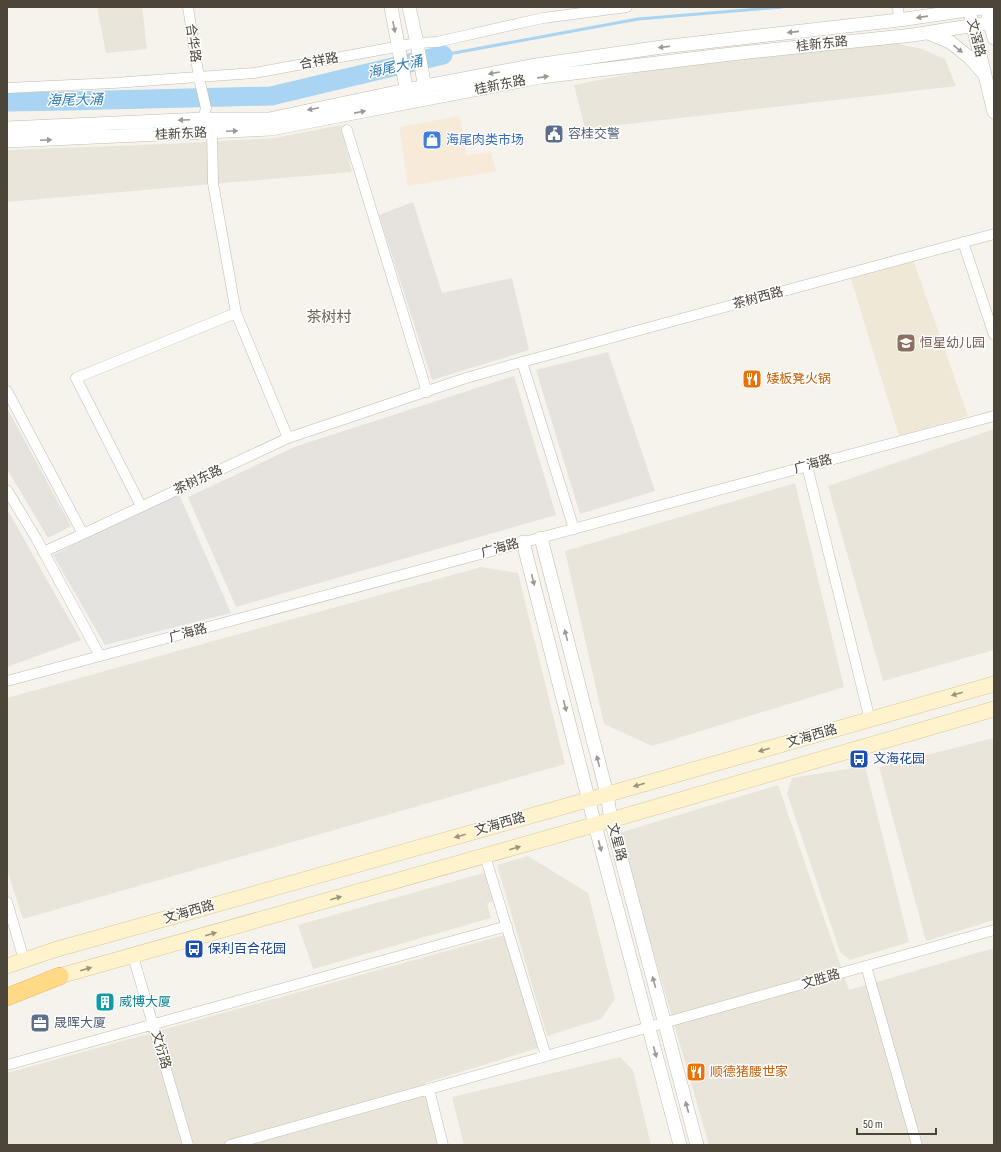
<svg xmlns="http://www.w3.org/2000/svg" width="1001" height="1152" font-family="'Sofia Sans Condensed','Noto Sans SC',sans-serif">
<style>
.residential{fill:#eae5da}
.commercial{fill:#f7ead8}
.industrial{fill:#e6e2dd}
.education{fill:#efe8d6}
.parking{fill:#e5e3e0}
.lines{fill:none;stroke-linecap:round;stroke-linejoin:round}
.stream{stroke:#a9d4f2;stroke-width:3}
.river{stroke:#a9d4f2;stroke-width:19}
.minor-casing{stroke:#c2bbae;stroke-width:11}
.tertiary-casing{stroke:#c2bbae;stroke-width:14}
.secondary-casing{stroke:#d6c79b;stroke-width:16}
.trunk-casing{stroke:#e0a43c;stroke-width:18}
.minor{stroke:#fff;stroke-width:10}
.tertiary{stroke:#fff;stroke-width:13}
.secondary{stroke:#fff3cd;stroke-width:15}
.trunk{stroke:#ffd985;stroke-width:17}
.oneway{fill:#9c9892}
.oneway2{fill:#9c937c}
.labels{text-anchor:middle;dominant-baseline:central;stroke-width:3;stroke-linejoin:round;paint-order:stroke}
.street-label{font-size:13px;fill:#4b4439;stroke:#fff}
.service-label{font-size:13px;fill:#4e5e75;stroke:#fff;text-anchor:start}
.shop-label{font-size:13px;fill:#366cbe;stroke:#fff;text-anchor:start}
.education-label{font-size:13px;fill:#785e54;stroke:#fff;text-anchor:start}
.food-label{font-size:13px;fill:#c56008;stroke:#fff;text-anchor:start}
.transit-label{font-size:13px;fill:#164399;stroke:#fff;text-anchor:start}
.culture-label{font-size:13px;fill:#0d838f;stroke:#fff;text-anchor:start}
.water-label{font-size:14px;font-style:italic;fill:#2e7ab2;stroke:#fff}
.quarter-label{font-size:15px;fill:#6e6250;stroke:#fff}
</style>
<rect width="100%" height="100%" fill="#f6f3ec"/>
<path class="residential" d="M 97,7 L 142,7 L 147,49 L 106,53 Z
M 894,43 L 922,49 L 945,59 L 956,86 L 585,129 L 574,85 L 670,66 Z
M 341,125 L 352,172 L 7,202 L 7,150 L 167,144 L 275,138 Z
M 994,429 L 994,650 L 883,681 L 828,486 Z
M 795,483 L 844,687 L 652,746 L 604,724 L 565,551 Z
M 481,567 L 518,573 L 565,764 L 23,919 L 7,870 L 7,698 Z
M 994,738 L 994,920 L 926,941 L 879,767 Z
M 865,766 L 909,942 L 850,960 L 840,952 L 787,793 L 792,778 Z
M 778,785 L 849,990 L 994,948 L 994,1145 L 709,1145 L 619,833 Z
M 528,856 L 588,893 L 615,999 L 601,1019 L 547,1036 L 497,865 Z
M 487,872 L 495,901 L 487,903 L 491,918 L 313,969 L 298,925 Z
M 504,935 L 538,1048 L 425,1083 L 439,1145 L 7,1145 L 7,1073 Z
M 620,1057 L 633,1070 L 651,1145 L 464,1145 L 452,1097 Z"/>
<path class="commercial" d="M 460,116 L 466,155 L 491,153 L 496,171 L 408,186 L 399,127 Z"/>
<path class="industrial" d="M 413,202 L 442,293 L 512,278 L 529,350 L 432,380 L 379,215 Z
M 608,352 L 655,491 L 580,514 L 536,370 Z
M 514,376 L 556,515 L 236,607 L 188,497 L 297,446 Z
M 7,408 L 71,526 L 48,538 L 7,469 Z
M 7,509 L 81,640 L 7,667 Z"/>
<path class="education" d="M 910,251 L 968,416 L 899,436 L 848,269 Z"/>
<path class="parking" d="M 178,492 L 231,613 L 105,645 L 53,555 Z"/>
<g class="lines">
<path class="stream" d="M 443,55 L 638,19 L 782,7"/>
<path class="river" d="M 7,102 L 69,101 L 271,96 L 443,55"/>
<defs>
<path id="minor" d="M 188,7 L 199,78 L 206,108 L 203,119
M 898,7 L 899,20
M 7,88 L 114,83 L 254,73 L 417,43 L 437,42 L 543,18 L 627,7
M 347,130 L 427,392
M 212,132 L 213,183 L 236,313 L 288,438
M 963,242 L 994,335
M 522,362 L 574,529
M 7,391 L 83,534 L 288,438 L 466,378 L 522,362 L 994,234
M 807,466 L 870,720
M 7,490 L 36,538 L 100,656
M 141,506 L 76,378 L 236,313
M 43,552 L 83,534
M 7,681 L 994,416
M 485,856 L 546,1056
M 7,902 L 24,960
M 133,956 L 188,1145
M 866,966 L 917,1145
M 7,1065 L 507,926
M 429,1089 L 443,1145
M 230,1145 L 994,930"/>
<path id="tertiary" d="M 391,7 L 408,98
M 409,7 L 417,43 L 426,94
M 988,14 L 994,38
M 971,18 L 994,112
M 928,33 L 950,42 L 970,58 L 984,74
M 7,128 L 203,119 L 269,119 L 425,86 L 536,65 L 662,47 L 899,20 L 988,7
M 7,141 L 271,129 L 541,77 L 731,54 L 913,35 L 994,22
M 541,538 L 607,794 L 611,820 L 697,1145
M 523,542 L 595,825 L 680,1145"/>
<path id="secondary" d="M 7,966 L 54,950 L 598,797 L 994,684
M 49,979 L 611,820 L 994,709"/>
<path id="trunk" d="M 7,997 L 60,976"/>
</defs>
<use href="#minor" class="minor-casing"/>
<use href="#tertiary" class="tertiary-casing"/>
<use href="#secondary" class="secondary-casing"/>
<use href="#trunk" class="trunk-casing"/>
<use href="#minor" class="minor"/>
<use href="#tertiary" class="tertiary"/>
<use href="#secondary" class="secondary"/>
<use href="#trunk" class="trunk"/>
</g>
<defs><path id="oneway-solid" d="M-6-.8H1V-3.2L6.5 0L1 3.2V.8H-6Z"/></defs>
<g class="oneway">
<use href="#oneway-solid" transform="translate(922 17) rotate(172)"/>
<use href="#oneway-solid" transform="translate(394 27) rotate(79)"/>
<use href="#oneway-solid" transform="translate(793 32) rotate(174)"/>
<use href="#oneway-solid" transform="translate(664 47) rotate(173)"/>
<use href="#oneway-solid" transform="translate(958 49) rotate(39)"/>
<use href="#oneway-solid" transform="translate(494 73) rotate(170)"/>
<use href="#oneway-solid" transform="translate(543 77) rotate(-9)"/>
<use href="#oneway-solid" transform="translate(313 109) rotate(168)"/>
<use href="#oneway-solid" transform="translate(360 112) rotate(-11)"/>
<use href="#oneway-solid" transform="translate(184 120) rotate(178)"/>
<use href="#oneway-solid" transform="translate(232 131) rotate(-3)"/>
<use href="#oneway-solid" transform="translate(46 140) rotate(-2)"/>
<use href="#oneway-solid" transform="translate(533 580) rotate(76)"/>
<use href="#oneway-solid" transform="translate(566 635) rotate(-104)"/>
<use href="#oneway-solid" transform="translate(565 706) rotate(76)"/>
<use href="#oneway-solid" transform="translate(598 761) rotate(-104)"/>
<use href="#oneway-solid" transform="translate(600 846) rotate(75)"/>
<use href="#oneway-solid" transform="translate(654 982) rotate(-105)"/>
<use href="#oneway-solid" transform="translate(655 1052) rotate(75)"/>
<use href="#oneway-solid" transform="translate(687 1107) rotate(-105)"/>
</g>
<g class="oneway2">
<use href="#oneway-solid" transform="translate(957 694) rotate(164)"/>
<use href="#oneway-solid" transform="translate(764 750) rotate(164)"/>
<use href="#oneway-solid" transform="translate(639 785) rotate(164)"/>
<use href="#oneway-solid" transform="translate(460 836) rotate(164)"/>
<use href="#oneway-solid" transform="translate(515 848) rotate(-16)"/>
<use href="#oneway-solid" transform="translate(336 898) rotate(-16)"/>
<use href="#oneway-solid" transform="translate(211 934) rotate(-16)"/>
<use href="#oneway-solid" transform="translate(86 969) rotate(-16)"/>
</g>
<defs>
<symbol id="civic-square" viewBox="-11 -11 22 22"><rect x="-9" y="-9" width="18" height="18" rx="4" fill="#5c6f8a" stroke="#fff"/><path d="M-.6-6.5H3V-4.5H.6V-3L4-1V1h2V6H-6V1h2V-1L-.6-3ZM-1.2 2.5V6h2.4V2.5Z" fill="#fff"/></symbol>
<symbol id="shop-square" viewBox="-11 -11 22 22"><rect x="-9" y="-9" width="18" height="18" rx="4" fill="#3f7fe0" stroke="#fff"/><path d="M-5-2.5h2.3a2.7 3.5 0 0 1 5.4 0H5L5.5 6h-11ZM-1.5-2.5h3a1.5 2.3 0 0 0-3 0Z" fill="#fff"/></symbol>
<symbol id="school-square" viewBox="-11 -11 22 22"><rect x="-9" y="-9" width="18" height="18" rx="4" fill="#8d6e63" stroke="#fff"/><path d="M0-5L7-2L0 1L-7-2ZM-4 1L0 2.5L4 1V4Q0 6-4 4Z" fill="#fff"/></symbol>
<symbol id="restaurant-square" viewBox="-11 -11 22 22"><rect x="-9" y="-9" width="18" height="18" rx="4" fill="#e8710a" stroke="#fff"/><path d="M-5-6h1v4h1v-4h1v4h1v-4h1v5L-1.5 .5V6h-2V.5L-5-1ZM5-6V6H3V1.5H1.5Q1.5-4 5-6Z" fill="#fff"/></symbol>
<symbol id="bus-square" viewBox="-11 -11 22 22"><rect x="-9" y="-9" width="18" height="18" rx="4" fill="#1a4fb4" stroke="#fff"/><path d="M-5-6H5V4H4V6H2V4H-2V6H-4V4H-5ZM-3.5-4V0h7V-4ZM-3.5 1.2v1.5H-2V1.2ZM2 1.2v1.5H3.5V1.2Z" fill="#fff"/></symbol>
<symbol id="building-square" viewBox="-11 -11 22 22"><rect x="-9" y="-9" width="18" height="18" rx="4" fill="#0f9aa8" stroke="#fff"/><path d="M-4-6H4V6H1V3H-1V6H-4ZM-2.5-4.3h1.7v1.8h-1.7ZM.8-4.3h1.7v1.8H.8ZM-2.5-1h1.7V.8h-1.7ZM.8-1h1.7V.8H.8Z" fill="#fff"/></symbol>
<symbol id="office-square" viewBox="-11 -11 22 22"><rect x="-9" y="-9" width="18" height="18" rx="4" fill="#5c6f8a" stroke="#fff"/><path d="M-6-3h4V-5.5h4V-3h4V5H-6ZM-1-4.5V-3h2v-1.5ZM-6 0V1H6V0Z" fill="#fff"/></symbol>
</defs>
<g fill-rule="evenodd">
<use href="#civic-square" x="543" y="123" width="22" height="22"/>
<use href="#shop-square" x="421" y="129" width="22" height="22"/>
<use href="#school-square" x="895" y="332" width="22" height="22"/>
<use href="#restaurant-square" x="741" y="368" width="22" height="22"/>
<use href="#bus-square" x="848" y="748" width="22" height="22"/>
<use href="#bus-square" x="183" y="938" width="22" height="22"/>
<use href="#building-square" x="94" y="991" width="22" height="22"/>
<use href="#office-square" x="29" y="1012" width="22" height="22"/>
<use href="#restaurant-square" x="685" y="1061" width="22" height="22"/>
</g>
<g class="labels">
<g class="street-label">
<text transform="translate(976 38) rotate(76)">文滘路</text>
<text transform="translate(193 43) rotate(82)">合华路</text>
<text transform="translate(822 44) rotate(-6)">桂新东路</text>
<text transform="translate(319 61) rotate(-11)">合祥路</text>
<text transform="translate(500 85) rotate(-11)">桂新东路</text>
<text transform="translate(181 134) rotate(-3)">桂新东路</text>
<text transform="translate(758 298) rotate(-15)">茶树西路</text>
<text transform="translate(813 464) rotate(-15)">广海路</text>
<text transform="translate(198 480) rotate(-25)">茶树东路</text>
<text transform="translate(500 548) rotate(-15)">广海路</text>
<text transform="translate(188 633) rotate(-15)">广海路</text>
<text transform="translate(812 736) rotate(-16)">文海西路</text>
<text transform="translate(500 824) rotate(-16)">文海西路</text>
<text transform="translate(617 842) rotate(75)">文星路</text>
<text transform="translate(189 912) rotate(-16)">文海西路</text>
<text transform="translate(821 979) rotate(-16)">文胜路</text>
<text transform="translate(161 1050) rotate(74)">文衍路</text>
</g>
<g class="service-label">
<text x="568" y="134">容桂交警</text>
<text x="54" y="1023">晟晖大厦</text>
</g>
<g class="shop-label">
<text x="446" y="140">海尾肉类市场</text>
</g>
<g class="education-label">
<text x="920" y="343">恒星幼儿园</text>
</g>
<g class="food-label">
<text x="766" y="379">矮板凳火锅</text>
<text x="710" y="1072">顺德猪腰世家</text>
</g>
<g class="transit-label">
<text x="873" y="759">文海花园</text>
<text x="208" y="949">保利百合花园</text>
</g>
<g class="culture-label">
<text x="119" y="1002">威博大厦</text>
</g>
<g class="water-label">
<text transform="translate(395 67) rotate(-13)">海尾大涌</text>
<text transform="translate(75 100) rotate(-1)">海尾大涌</text>
</g>
<g class="quarter-label">
<text x="329" y="317">茶树村</text>
</g>
</g>
<rect width="1001" height="1152" fill="none" stroke="#4b4439" stroke-width="16"/>
<path d="M857 1128v6h79v-6" fill="none" stroke="#4b4439" stroke-width="2"/>
<text x="863" y="1128" font-size="12" fill="#4b4439" stroke="#ffffff" stroke-width="3" paint-order="stroke">50 m</text>
</svg>
